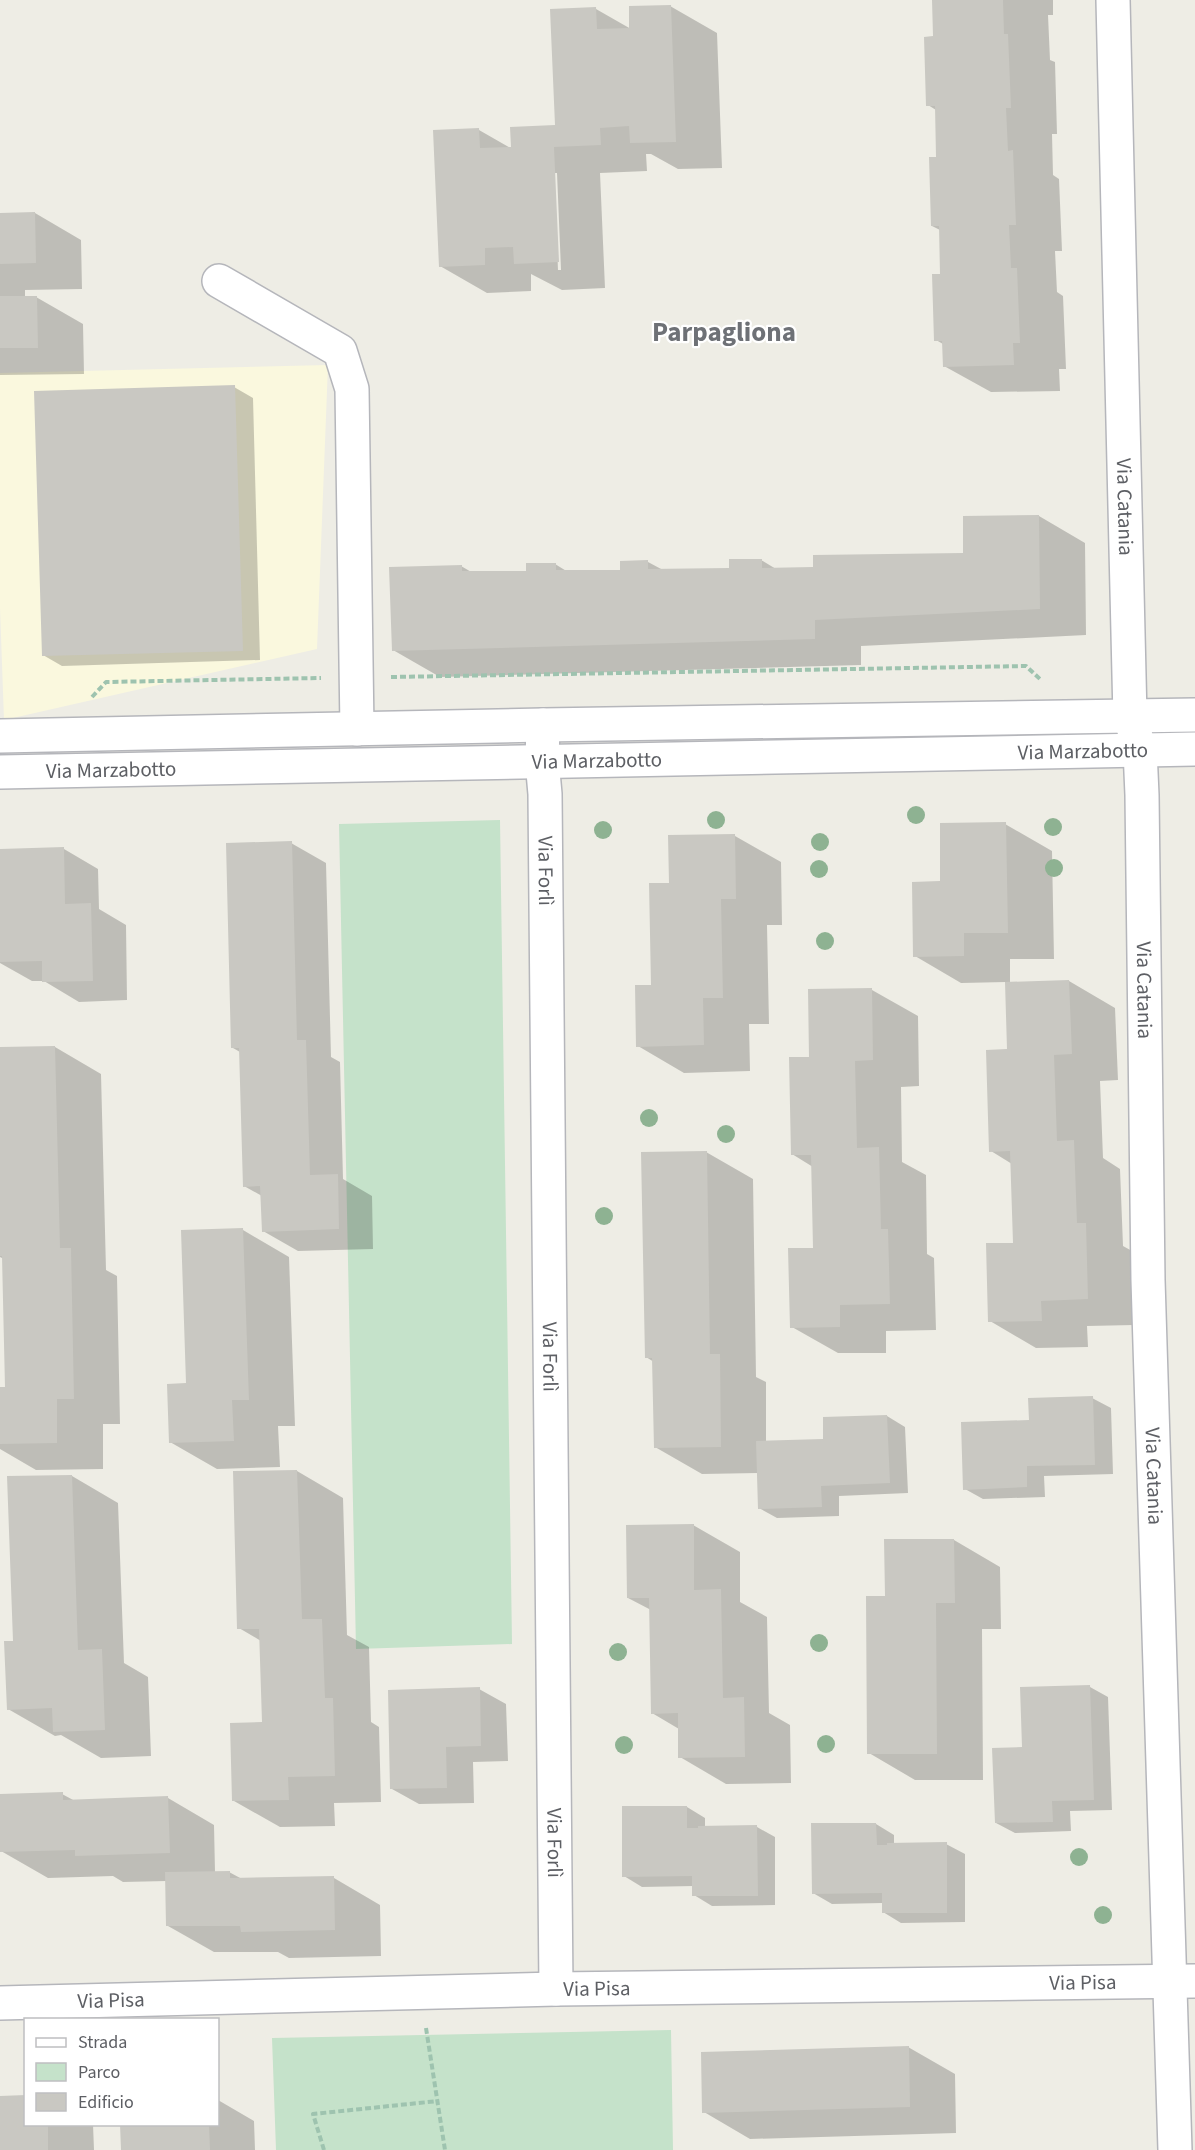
<svg xmlns="http://www.w3.org/2000/svg" width="1195" height="2150" font-family="'Source Sans 3',sans-serif">
<style>
.commercial{fill:#faf8de}
.green{fill:#c5e2ca}
.shadow{fill:#0003;fill-rule:evenodd}
.building{fill:#c9c8c2}
.lines{fill:none;stroke-linecap:round;stroke-linejoin:round}
.minor-casing{stroke:#b5b6bb;stroke-width:36}
.path{stroke:#9ec3af;stroke-width:4;stroke-dasharray:6 3;stroke-linecap:butt}
.minor{stroke:#fff;stroke-width:33}
.tree{fill:#8eb292}
.labels{text-anchor:middle;dominant-baseline:central;stroke-width:4.5;stroke-linejoin:round;paint-order:stroke}
.street-label{font-size:21px;fill:#5d5f64;stroke:#fff}
.district-label{font-size:27px;font-weight:bold;fill:#6e7176;stroke:#fff}
</style>
<rect width="100%" height="100%" fill="#eeede5"/>
<path class="commercial" d="M 328,365 L 317,649 L 4,720 L 0,608 L 0,373 Z"/>
<path class="green" d="M 500,820 L 512,1644 L 356,1649 L 339,824 Z
M 671,2030 L 673,2150 L 276,2150 L 272,2038 Z"/>
<path class="shadow" d="M 933,0 L 1053,0 L 1053,15 L 1048,15 L 1050,60 L 1055,62 L 1057,134 L 1052,134 L 1053,175 L 1059,179 L 1062,251 L 1055,251 L 1057,292 L 1063,296 L 1066,369 L 1059,369 L 1060,391 L 991,392 L 944,366 L 943,344 L 936,340 L 942,276 L 940,230 L 932,226 L 938,159 L 936,110 L 928,105 L 934,37 Z
M 670,6 L 717,33 L 722,168 L 678,169 L 651,154 L 646,154 L 647,171 L 600,173 L 605,288 L 562,290 L 531,274 L 531,291 L 487,293 L 440,266 L 479,130 L 512,149 L 556,127 L 596,9 L 631,29 ZM 554,173 L 557,173 L 561,270 L 558,270 Z
M 35,213 L 81,240 L 82,289 L 25,290 L 25,297 L 36,297 L 83,324 L 84,374 L 0,375 L 0,214 Z
M 234,387 L 253,398 L 260,660 L 62,666 L 43,655 Z
M 1039,516 L 1085,543 L 1086,635 L 861,646 L 861,665 L 440,677 L 393,650 L 461,566 L 473,573 L 528,572 L 555,564 L 568,572 L 622,571 L 648,562 L 663,570 L 730,570 L 761,560 L 776,569 L 815,569 L 964,554 Z
M 1005,824 L 1052,851 L 1054,959 L 1010,959 L 1010,983 L 1069,981 L 1115,1008 L 1118,1080 L 1100,1081 L 1103,1158 L 1120,1169 L 1123,1246 L 1132,1251 L 1134,1325 L 1087,1326 L 1088,1347 L 1036,1348 L 990,1321 L 1014,1244 L 1012,1164 L 991,1151 L 1009,1051 L 1006,982 L 961,983 L 915,956 L 942,883 Z
M 735,836 L 781,862 L 782,925 L 767,925 L 769,1024 L 749,1024 L 750,1071 L 684,1073 L 638,1046 L 653,987 L 670,885 Z
M 291,843 L 326,863 L 331,1057 L 340,1062 L 343,1179 L 372,1196 L 373,1249 L 298,1251 L 263,1231 L 262,1196 L 244,1186 L 240,1052 L 233,1048 Z
M 64,849 L 98,869 L 99,909 L 126,925 L 127,1000 L 79,1002 L 44,981 L 32,981 L 0,963 L 0,850 Z
M 872,990 L 918,1016 L 919,1086 L 901,1087 L 902,1162 L 926,1175 L 927,1254 L 934,1258 L 936,1330 L 886,1331 L 886,1353 L 838,1353 L 792,1327 L 815,1250 L 813,1167 L 792,1154 L 811,1058 Z
M 55,1047 L 101,1074 L 106,1270 L 117,1276 L 120,1424 L 103,1424 L 103,1469 L 36,1470 L 0,1449 L 0,1388 L 6,1388 L 4,1259 L 0,1257 L 0,1049 Z
M 706,1152 L 753,1179 L 756,1377 L 766,1382 L 766,1442 L 825,1440 L 887,1416 L 905,1427 L 908,1493 L 839,1496 L 839,1516 L 777,1518 L 759,1508 L 758,1473 L 702,1474 L 655,1447 L 654,1362 L 646,1357 Z
M 243,1230 L 289,1257 L 295,1426 L 278,1426 L 280,1467 L 217,1469 L 170,1442 L 188,1385 Z
M 1092,1398 L 1111,1408 L 1113,1474 L 1044,1476 L 1045,1497 L 983,1499 L 965,1489 L 1030,1421 Z
M 297,1471 L 343,1498 L 347,1635 L 369,1647 L 371,1722 L 379,1727 L 381,1802 L 334,1803 L 335,1826 L 280,1827 L 234,1801 L 264,1724 L 261,1641 L 239,1628 Z
M 72,1476 L 118,1503 L 124,1663 L 148,1677 L 151,1756 L 101,1758 L 61,1735 L 55,1736 L 8,1709 L 14,1642 Z
M 693,1525 L 740,1552 L 740,1602 L 767,1617 L 769,1713 L 790,1725 L 791,1783 L 726,1784 L 680,1757 L 679,1729 L 652,1713 L 651,1610 L 628,1598 Z
M 954,1540 L 1000,1567 L 1001,1629 L 982,1629 L 983,1780 L 915,1780 L 869,1753 L 886,1597 Z
M 1090,1687 L 1108,1697 L 1112,1810 L 1070,1811 L 1071,1831 L 1015,1833 L 996,1823 L 1024,1748 Z
M 479,1689 L 506,1704 L 508,1761 L 473,1762 L 474,1803 L 419,1804 L 392,1789 Z
M 62,1794 L 75,1801 L 168,1798 L 214,1825 L 215,1872 L 229,1872 L 242,1879 L 334,1878 L 380,1905 L 381,1956 L 289,1958 L 278,1952 L 214,1952 L 168,1926 L 167,1881 L 123,1882 L 113,1876 L 48,1878 L 1,1851 L 0,1796 Z
M 687,1807 L 705,1818 L 705,1827 L 757,1827 L 775,1837 L 775,1905 L 712,1906 L 694,1895 L 694,1886 L 642,1887 L 624,1876 Z
M 876,1824 L 894,1835 L 894,1844 L 946,1844 L 965,1854 L 965,1922 L 901,1923 L 883,1912 L 883,1903 L 832,1904 L 813,1893 Z
M 908,2047 L 955,2074 L 956,2133 L 750,2139 L 704,2112 Z
M 0,2097 L 26,2124 L 93,2124 L 94,2150 L 0,2150 Z
M 218,2100 L 254,2121 L 255,2150 L 123,2150 L 122,2124 L 218,2124 Z"/>
<path class="building" d="M 932,0 L 1003,0 L 1004,34 L 1008,34 L 1011,108 L 1006,108 L 1008,151 L 1013,150 L 1016,225 L 1009,225 L 1011,268 L 1017,268 L 1020,343 L 1013,343 L 1014,365 L 943,367 L 942,341 L 934,341 L 932,274 L 940,274 L 939,226 L 931,226 L 929,157 L 936,157 L 935,106 L 926,106 L 924,37 L 933,36 Z
M 671,5 L 676,142 L 630,143 L 629,126 L 600,128 L 601,145 L 554,147 L 559,262 L 514,264 L 513,247 L 485,248 L 485,265 L 439,267 L 433,130 L 479,128 L 480,148 L 511,147 L 510,127 L 555,125 L 550,9 L 596,7 L 597,29 L 629,28 L 629,6 Z
M 35,212 L 36,263 L 0,264 L 0,213 Z
M 0,296 L 37,296 L 38,348 L 0,348 Z
M 235,385 L 243,651 L 42,656 L 34,391 Z
M 1039,515 L 1040,609 L 815,620 L 815,639 L 392,651 L 389,567 L 462,565 L 462,571 L 526,571 L 526,563 L 556,563 L 556,570 L 620,570 L 620,561 L 648,560 L 648,569 L 729,568 L 729,559 L 762,559 L 762,568 L 813,567 L 813,555 L 963,553 L 963,516 Z
M 1006,822 L 1008,933 L 964,933 L 964,956 L 913,957 L 912,882 L 940,881 L 940,823 Z
M 735,834 L 736,899 L 721,899 L 723,998 L 703,998 L 704,1045 L 636,1047 L 635,985 L 651,985 L 649,883 L 669,883 L 668,835 Z
M 292,841 L 297,1040 L 306,1040 L 310,1175 L 338,1174 L 339,1229 L 262,1232 L 260,1186 L 243,1187 L 239,1048 L 231,1048 L 226,843 Z
M 64,847 L 65,904 L 91,903 L 93,981 L 42,982 L 42,961 L 0,962 L 0,849 Z
M 1069,980 L 1072,1054 L 1054,1055 L 1057,1141 L 1074,1140 L 1077,1223 L 1086,1223 L 1088,1299 L 1041,1301 L 1042,1321 L 988,1322 L 986,1243 L 1013,1243 L 1010,1151 L 989,1152 L 986,1050 L 1007,1049 L 1005,982 Z
M 872,988 L 873,1060 L 855,1061 L 857,1148 L 879,1147 L 881,1229 L 888,1229 L 890,1304 L 840,1305 L 840,1327 L 790,1328 L 788,1248 L 813,1248 L 811,1155 L 791,1155 L 789,1057 L 809,1057 L 808,989 Z
M 55,1046 L 60,1248 L 71,1248 L 74,1399 L 57,1399 L 57,1443 L 0,1444 L 0,1387 L 5,1387 L 2,1256 L 0,1256 L 0,1047 Z
M 707,1151 L 710,1354 L 720,1354 L 721,1447 L 654,1448 L 652,1358 L 645,1358 L 641,1152 Z
M 243,1228 L 249,1400 L 232,1400 L 234,1441 L 169,1443 L 167,1384 L 186,1383 L 181,1230 Z
M 1093,1396 L 1095,1465 L 1027,1466 L 1027,1487 L 963,1490 L 961,1422 L 1029,1420 L 1028,1398 Z
M 887,1415 L 890,1483 L 821,1486 L 822,1507 L 758,1509 L 756,1441 L 823,1439 L 823,1417 Z
M 297,1470 L 302,1619 L 322,1619 L 325,1698 L 333,1698 L 335,1776 L 288,1777 L 289,1800 L 232,1801 L 230,1723 L 262,1722 L 259,1629 L 237,1629 L 233,1471 Z
M 72,1475 L 78,1650 L 102,1649 L 105,1730 L 53,1732 L 52,1708 L 7,1710 L 4,1641 L 13,1641 L 7,1476 Z
M 694,1524 L 694,1590 L 721,1589 L 723,1698 L 744,1697 L 745,1757 L 678,1758 L 678,1713 L 651,1714 L 649,1598 L 627,1598 L 626,1525 Z
M 884,1539 L 954,1539 L 955,1603 L 936,1603 L 937,1754 L 867,1754 L 866,1596 L 885,1596 Z
M 1090,1685 L 1094,1800 L 1052,1801 L 1053,1822 L 995,1823 L 992,1748 L 1022,1747 L 1020,1687 Z
M 480,1687 L 481,1746 L 446,1747 L 447,1788 L 390,1789 L 388,1690 Z
M 63,1792 L 63,1800 L 168,1796 L 170,1853 L 75,1856 L 75,1850 L 0,1852 L 0,1794 Z
M 622,1806 L 687,1806 L 687,1828 L 698,1828 L 698,1826 L 757,1825 L 758,1896 L 692,1896 L 692,1876 L 622,1877 Z
M 811,1823 L 876,1823 L 877,1845 L 887,1845 L 887,1843 L 947,1842 L 947,1913 L 882,1913 L 882,1893 L 812,1894 Z
M 230,1871 L 230,1878 L 334,1876 L 335,1930 L 241,1932 L 240,1926 L 166,1926 L 165,1872 Z
M 909,2046 L 910,2107 L 702,2113 L 701,2052 Z
M 26,2095 L 26,2124 L 48,2124 L 48,2150 L 0,2150 L 0,2096 Z
M 120,2124 L 209,2124 L 210,2150 L 121,2150 Z"/>
<g class="lines">
<defs>
<g id="minor">
<path id="s1" d="M 1113,0 L 1130,717 L 1140,750 L 1142,795 L 1148,1280 L 1175,2150"/>
<path d="M 219,281 L 340,351 L 352,389 L 357,729"/>
<path id="s2" d="M 543,725 L 542,761 L 545,794 L 556,1989"/>
<path d="M 0,736 L 543,725 L 1195,715"/>
<path id="s3" d="M 0,772 L 1195,749"/>
<path id="s4" d="M 0,2003 L 556,1989 L 1195,1981"/>
</g>
</defs>
<use href="#minor" class="minor-casing"/>
<path class="path" d="M 391,677 L 1026,666 L 1041,680
M 92,697 L 106,682 L 321,678
M 426,2028 L 445,2150
M 324,2150 L 313,2114 L 438,2101"/>
<use href="#minor" class="minor"/>
</g>
<g class="tree">
<circle cx="916" cy="815" r="9"/>
<circle cx="716" cy="820" r="9"/>
<circle cx="1053" cy="827" r="9"/>
<circle cx="603" cy="830" r="9"/>
<circle cx="820" cy="842" r="9"/>
<circle cx="1054" cy="868" r="9"/>
<circle cx="819" cy="869" r="9"/>
<circle cx="825" cy="941" r="9"/>
<circle cx="649" cy="1118" r="9"/>
<circle cx="726" cy="1134" r="9"/>
<circle cx="604" cy="1216" r="9"/>
<circle cx="819" cy="1643" r="9"/>
<circle cx="618" cy="1652" r="9"/>
<circle cx="826" cy="1744" r="9"/>
<circle cx="624" cy="1745" r="9"/>
<circle cx="1079" cy="1857" r="9"/>
<circle cx="1103" cy="1915" r="9"/>
</g>
<g class="labels">
<g class="street-label">
<text stroke="none"><textPath href="#s1" startOffset="507">Via Catania</textPath></text>
<text stroke="none"><textPath href="#s3" startOffset="1083">Via Marzabotto</textPath></text>
<text stroke="none"><textPath href="#s3" startOffset="597">Via Marzabotto</textPath></text>
<text stroke="none"><textPath href="#s3" startOffset="111">Via Marzabotto</textPath></text>
<text stroke="none"><textPath href="#s2" startOffset="146">Via Forlì</textPath></text>
<text stroke="none"><textPath href="#s1" startOffset="992">Via Catania</textPath></text>
<text stroke="none"><textPath href="#s2" startOffset="632">Via Forlì</textPath></text>
<text stroke="none"><textPath href="#s1" startOffset="1478">Via Catania</textPath></text>
<text stroke="none"><textPath href="#s2" startOffset="1118">Via Forlì</textPath></text>
<text stroke="none"><textPath href="#s4" startOffset="1083">Via Pisa</textPath></text>
<text stroke="none"><textPath href="#s4" startOffset="597">Via Pisa</textPath></text>
<text stroke="none"><textPath href="#s4" startOffset="111">Via Pisa</textPath></text>
</g>
<g class="district-label">
<text x="724" y="332">Parpagliona</text>
</g>
</g>
<rect x="24" y="2018" width="195" height="108" fill="#ffffff" stroke="#bebfc1" stroke-width="1.5"/>
<rect x="36" y="2038" width="30" height="9" fill="#ffffff" stroke="#bebfc1" stroke-width="1.5"/>
<text x="78" y="2048" font-size="18" fill="#5d5f64">Strada</text>
<rect x="36" y="2063" width="30" height="18" fill="#c5e2ca" stroke="#bebfc1" stroke-width="1.5"/>
<text x="78" y="2078" font-size="18" fill="#5d5f64">Parco</text>
<rect x="36" y="2093" width="30" height="18" fill="#c9c8c2" stroke="#bebfc1" stroke-width="1.5"/>
<text x="78" y="2108" font-size="18" fill="#5d5f64">Edificio</text>
</svg>
